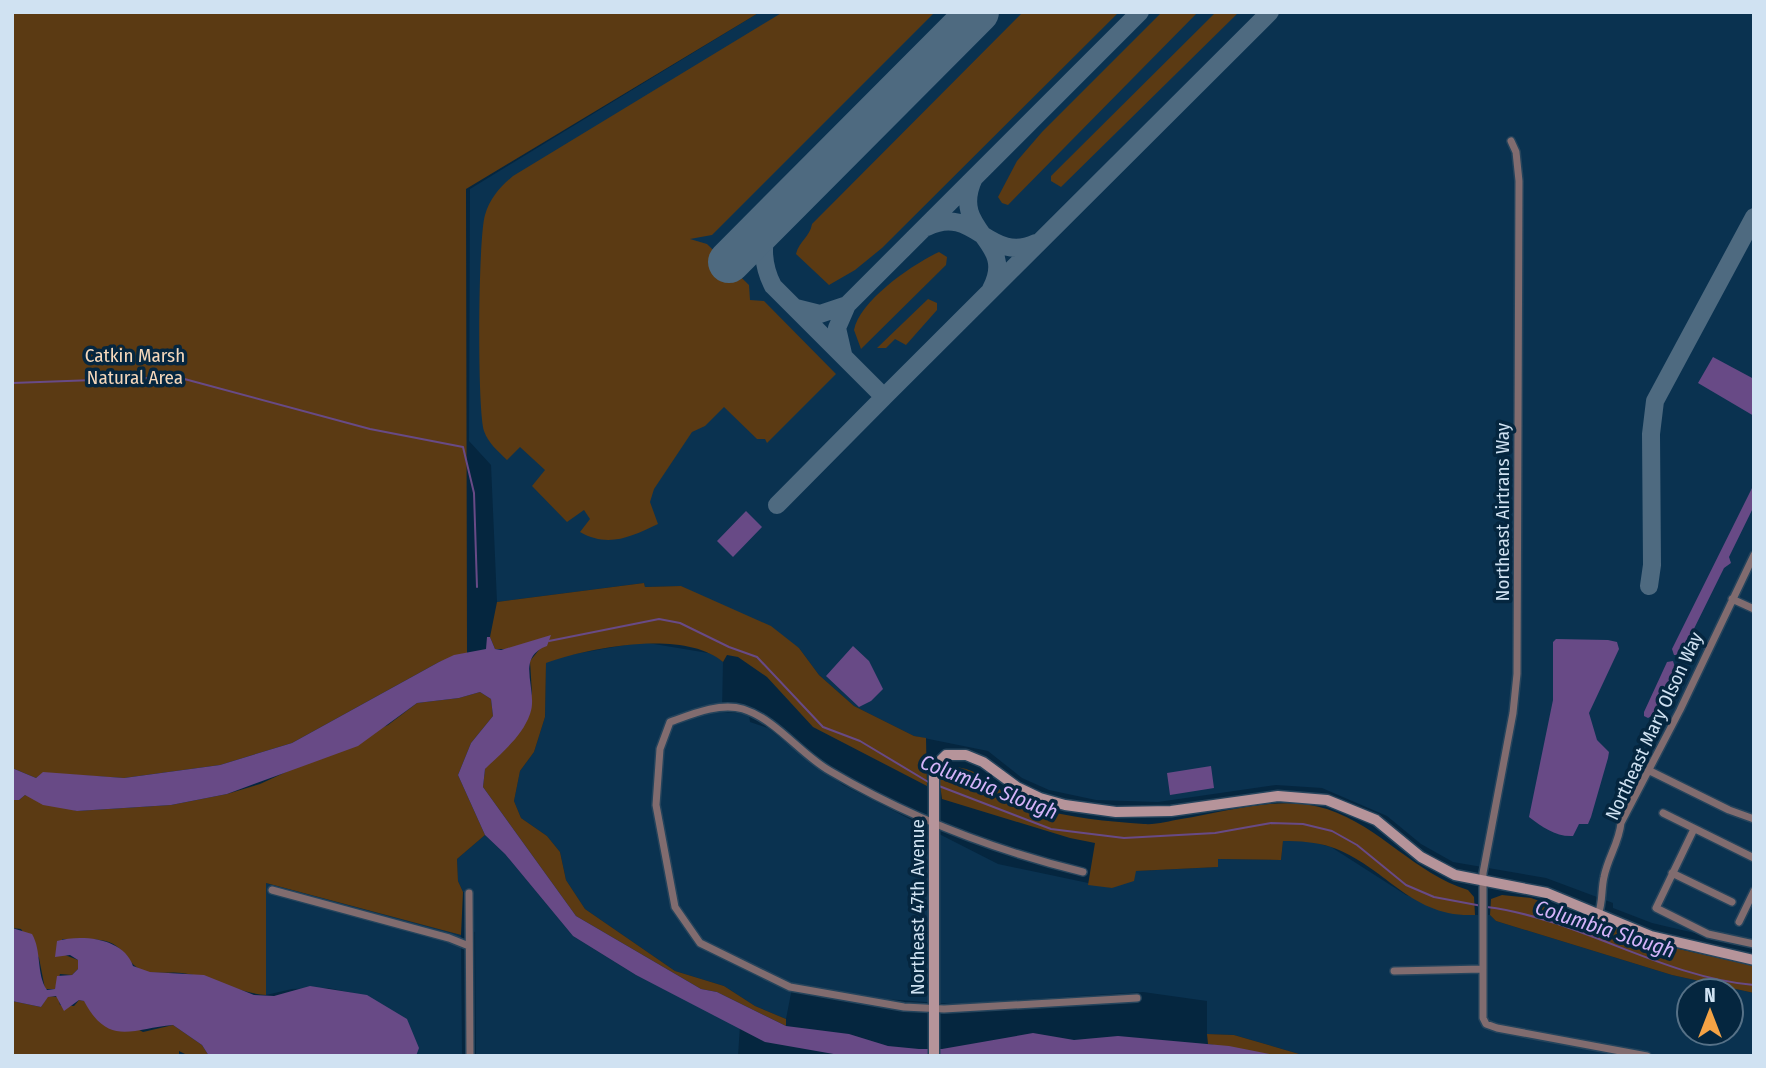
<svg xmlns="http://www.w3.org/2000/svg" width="1766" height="1068" font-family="'Fira Sans Condensed',sans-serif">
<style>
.built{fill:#0a3250;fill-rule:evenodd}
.green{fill:#5b3a13}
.water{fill:#684a86}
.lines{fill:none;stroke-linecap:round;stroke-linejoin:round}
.stream{stroke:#684a86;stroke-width:2}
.taxiway{stroke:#4e6a80;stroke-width:18}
.runway{stroke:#4e6a80;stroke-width:42}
.street-casing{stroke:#25445c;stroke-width:10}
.secondary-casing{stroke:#25445c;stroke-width:13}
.street{stroke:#816c6f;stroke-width:7}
.secondary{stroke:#b6949a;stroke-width:10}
.labels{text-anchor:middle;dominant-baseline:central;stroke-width:7;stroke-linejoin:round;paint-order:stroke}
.park-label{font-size:19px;fill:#f6d8bb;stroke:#05263f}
.street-label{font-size:19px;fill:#d0e2f2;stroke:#05263f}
.water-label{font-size:21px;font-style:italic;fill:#d4b3f9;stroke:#05263f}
</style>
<rect width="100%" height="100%" fill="#05263f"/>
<path class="built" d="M 760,12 L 1754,12 L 1754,947 L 1652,923 L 1613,908 L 1613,903 L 1546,878 L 1453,862 L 1421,844 L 1387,816 L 1322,788 L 1276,785 L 1158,802 L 1096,800 L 1049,790 L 1022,778 L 988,751 L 914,736 L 854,706 L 819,675 L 799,648 L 681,586 L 645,587 L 644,583 L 497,602 L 491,465 L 469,441 L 470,189 Z
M 642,642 L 714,654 L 723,662 L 722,712 L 749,714 L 750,722 L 768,728 L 843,785 L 998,864 L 1112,888 L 1136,871 L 1217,867 L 1218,859 L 1281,860 L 1283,841 L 1309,841 L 1331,847 L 1406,895 L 1467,915 L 1490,915 L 1496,921 L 1672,975 L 1754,993 L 1754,1056 L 1306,1056 L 1234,1035 L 1207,1034 L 1207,1001 L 1143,992 L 953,1004 L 871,998 L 793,983 L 786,1019 L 755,1006 L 724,986 L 675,971 L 585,909 L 566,880 L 560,852 L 547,836 L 521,818 L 514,801 L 520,771 L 534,752 L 545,717 L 546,662 L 569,655 ZM 1689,991 L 1731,991 L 1731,1033 L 1689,1033 Z
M 485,835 L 505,854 L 573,936 L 636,975 L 740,1026 L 738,1056 L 476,1056 L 475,932 L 468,931 L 468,892 L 463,892 L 458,881 L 457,859 Z
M 266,883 L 461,935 L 462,1056 L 414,1056 L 353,993 L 328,988 L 292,989 L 266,995 Z"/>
<path class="green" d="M 12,12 L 760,12 L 466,189 L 467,653 L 439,662 L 292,743 L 220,765 L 124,778 L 43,773 L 36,778 L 12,768 Z
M 783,12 L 935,12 L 712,235 L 690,239 L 707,244 L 749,285 L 750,300 L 764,301 L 836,374 L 767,443 L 765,439 L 757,439 L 724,407 L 705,426 L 692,432 L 654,489 L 650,502 L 658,524 C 631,537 608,548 580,532 L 590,519 L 584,510 L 567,522 L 532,486 L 545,470 L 520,447 L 507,460 C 498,451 488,443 484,431 C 477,409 478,238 485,215 C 490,198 500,187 513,176 Z
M 1023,12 L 1119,12 L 882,248 L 855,270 L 829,285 L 796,254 C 799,241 810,237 812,224 Z
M 1162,12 L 1198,12 L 1008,205 L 1002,203 L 998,197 L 1017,161 L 1042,132 Z
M 1216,12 L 1239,12 L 1061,187 L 1051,181 L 1051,176 Z
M 939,252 L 947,257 L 946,265 L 861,349 L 854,330 C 860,300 913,264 939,252 Z
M 928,299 L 937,303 L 937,310 L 906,345 L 895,339 L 886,348 L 877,348 Z
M 644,583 L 645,587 L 681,586 L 771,626 L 799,648 L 819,675 L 854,706 L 914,736 L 926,738 L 927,786 L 813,727 L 767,677 L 738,657 L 727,655 L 723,662 C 685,629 590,647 546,663 L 545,717 L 534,752 L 520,771 L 514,801 L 521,818 L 547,836 L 560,852 L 566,880 L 585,909 L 675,971 L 724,986 L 755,1006 L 786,1019 L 786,1026 L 717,992 L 701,989 L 576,916 L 483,787 L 485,769 L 532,694 L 530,661 L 550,636 L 507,649 L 495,649 L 490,637 L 497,602 Z
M 480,692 L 491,699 L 493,716 L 471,743 L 458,775 L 485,835 L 457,859 L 458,881 L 463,892 L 461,935 L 266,883 L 266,995 C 241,994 210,976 182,973 C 170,971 155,975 144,971 C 131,966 129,958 120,949 C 107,935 80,940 62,939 L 65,955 L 78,960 L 78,969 L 72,975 L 60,974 L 55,989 L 45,989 L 39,958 L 21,929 L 12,928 L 12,800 L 19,800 L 25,795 L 77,811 L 171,805 L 227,794 L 260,784 L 388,725 L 417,703 L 459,698 Z
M 955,767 C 977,769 987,781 1005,793 C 1014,798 1025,802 1034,806 C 1069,819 1108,821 1144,824 C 1156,825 1169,821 1181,819 C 1227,812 1281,794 1327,809 C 1381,827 1414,873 1468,890 L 1474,897 L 1475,915 C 1410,918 1386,866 1331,847 C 1316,842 1300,841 1283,841 L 1281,860 L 1218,859 L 1218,867 L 1136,871 L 1134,881 L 1112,888 L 1088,885 L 1095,843 L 1070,838 L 942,799 L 939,777 L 942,771 Z
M 1502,895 L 1531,898 L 1670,947 L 1754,966 L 1754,993 L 1672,975 L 1496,921 L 1490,915 L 1491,899 Z
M 48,996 L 58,997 L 60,1005 L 74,1006 L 79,1000 L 84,1001 L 143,1032 L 173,1025 L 202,1045 L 209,1056 L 189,1056 L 179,1051 L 179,1056 L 12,1056 L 12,1001 L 41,1007 Z
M 1207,1034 L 1234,1035 L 1306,1056 L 1279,1056 L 1208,1044 Z"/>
<path class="water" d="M 1713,357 L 1754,379 L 1754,416 L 1698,383 Z
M 1754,484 L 1754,506 L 1729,557 L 1731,563 L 1724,568 L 1681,655 L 1674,655 L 1672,649 Z
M 746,511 L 762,527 L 733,557 L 717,541 Z
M 551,635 L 547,646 C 514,658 539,690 530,714 C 522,737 501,753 485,769 L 483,787 L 576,916 L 701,989 L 717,992 L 786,1026 L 849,1034 L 888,1046 L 919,1049 L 942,1049 L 1033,1033 L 1074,1040 L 1118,1036 L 1229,1046 L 1279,1056 L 845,1056 L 765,1042 L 636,975 L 573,936 L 505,854 L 485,835 L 458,775 L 471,743 L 493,716 L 491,699 L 480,692 L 459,698 L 417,703 L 358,746 L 227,794 L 171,805 L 77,811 L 43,805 L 25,795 L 19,800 L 12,800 L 12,768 L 36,778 L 43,772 L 124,778 L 220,765 L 292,743 L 439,662 L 454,655 L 486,649 L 487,637 L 490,637 L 495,649 L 501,650 Z
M 1556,639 L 1608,640 L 1617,642 L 1619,649 L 1589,713 L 1597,740 L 1609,752 L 1608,758 L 1591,817 L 1588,824 L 1579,824 L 1573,836 C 1556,837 1542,827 1529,817 L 1553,700 L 1553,642 Z
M 853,646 L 869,661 L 883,689 L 871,701 L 859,707 L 826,676 Z
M 1673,661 L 1675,667 L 1659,712 L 1648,718 L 1644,716 L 1644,712 L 1667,662 Z
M 1211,766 L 1214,788 L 1170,795 L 1167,773 Z
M 12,928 L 32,934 C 42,951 36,974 47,990 L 55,989 L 57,976 L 72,975 L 78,969 L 78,960 L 70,955 L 55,957 L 57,941 C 82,934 124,938 133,966 L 150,972 L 204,975 L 254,995 L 274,996 L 310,986 L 367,995 L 407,1019 L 419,1048 L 416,1056 L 209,1056 L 202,1045 L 173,1025 C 133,1028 109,1048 84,1001 L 79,1000 L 64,1011 L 56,996 L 48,997 L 41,1007 L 12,1001 Z"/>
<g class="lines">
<path class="stream" d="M 12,383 L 177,377 L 370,429 L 463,447 L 474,493 L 477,587
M 549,641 L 659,619 L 680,623 L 729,647 L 757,657 L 823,727 L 860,741 L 930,783
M 939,786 L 1051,829 L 1124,838 L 1215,833 L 1271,823 L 1303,824 L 1332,831 L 1357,845 L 1406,885 L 1434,897 L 1482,906
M 1487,907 C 1580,919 1661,977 1754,985"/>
<path class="taxiway" d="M 974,178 C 948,233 1018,239 991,289
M 768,222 C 762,245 762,265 773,286 L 884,397 L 1270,12
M 927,227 C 974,203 989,265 1036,243
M 796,308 L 820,314 L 847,305 L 1140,12
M 843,354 L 837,328 L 847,305
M 777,505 L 884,397
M 1649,586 L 1652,565 L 1651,434 L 1655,401 L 1754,217"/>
<path class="runway" d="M 729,262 L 978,12"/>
<defs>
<path id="street" d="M 1511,141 L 1516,152 L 1519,181 L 1517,674 L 1513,713 L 1483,873 L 1483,1018 L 1486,1024 L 1497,1028 L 1647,1056
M 1732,599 L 1754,609
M 1650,771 L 1729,810 L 1754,819
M 1663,813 L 1754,858
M 1694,829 L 1656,908 L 1708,934 L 1754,944
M 1083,872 C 993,850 910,818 830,771 C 800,754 777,720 743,709 C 720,702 692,714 670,722 L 660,749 L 656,805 L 675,907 L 700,943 L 790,987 L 904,1007 L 944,1009 L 1137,998
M 1672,873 L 1732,902
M 272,890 L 449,938 L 469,946
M 469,893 L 470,1056
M 1598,915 C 1603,902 1601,890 1604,877 C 1608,857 1619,843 1621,823 L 1680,710 L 1754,555
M 1739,922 L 1754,891
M 1394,971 L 1483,969"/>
<path id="secondary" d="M 934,1056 L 934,773 L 937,764 L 946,755 L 966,755 L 983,762 L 1017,787 L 1040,798 L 1065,805 L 1116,812 L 1171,811 L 1278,796 L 1327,800 L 1376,820 L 1421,857 L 1455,875 L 1547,893 L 1651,936 L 1754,960"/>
</defs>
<use href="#street" class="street-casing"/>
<use href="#secondary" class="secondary-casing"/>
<use href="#street" class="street"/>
<use href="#secondary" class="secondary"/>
</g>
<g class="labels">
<g class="park-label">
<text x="135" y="355">Catkin Marsh<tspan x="135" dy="22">Natural Area</tspan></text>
</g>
<g class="street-label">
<text transform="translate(1502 512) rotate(-90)">Northeast Airtrans Way</text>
<text transform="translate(1654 726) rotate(-65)">Northeast Mary Olson Way</text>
<text transform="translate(917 907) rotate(-90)">Northeast 47th Avenue</text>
</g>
<g class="water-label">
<text transform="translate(989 787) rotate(21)">Columbia Slough</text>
<text transform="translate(1605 929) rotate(18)">Columbia Slough</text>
</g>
</g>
<rect width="1766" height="1068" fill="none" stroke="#d0e2f2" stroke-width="28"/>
<g transform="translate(1710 1012)"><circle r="33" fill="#05263f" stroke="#567187" stroke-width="2"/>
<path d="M0-5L12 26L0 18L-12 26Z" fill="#f5a345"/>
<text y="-10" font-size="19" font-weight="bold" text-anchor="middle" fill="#d0e2f2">N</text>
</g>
</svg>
